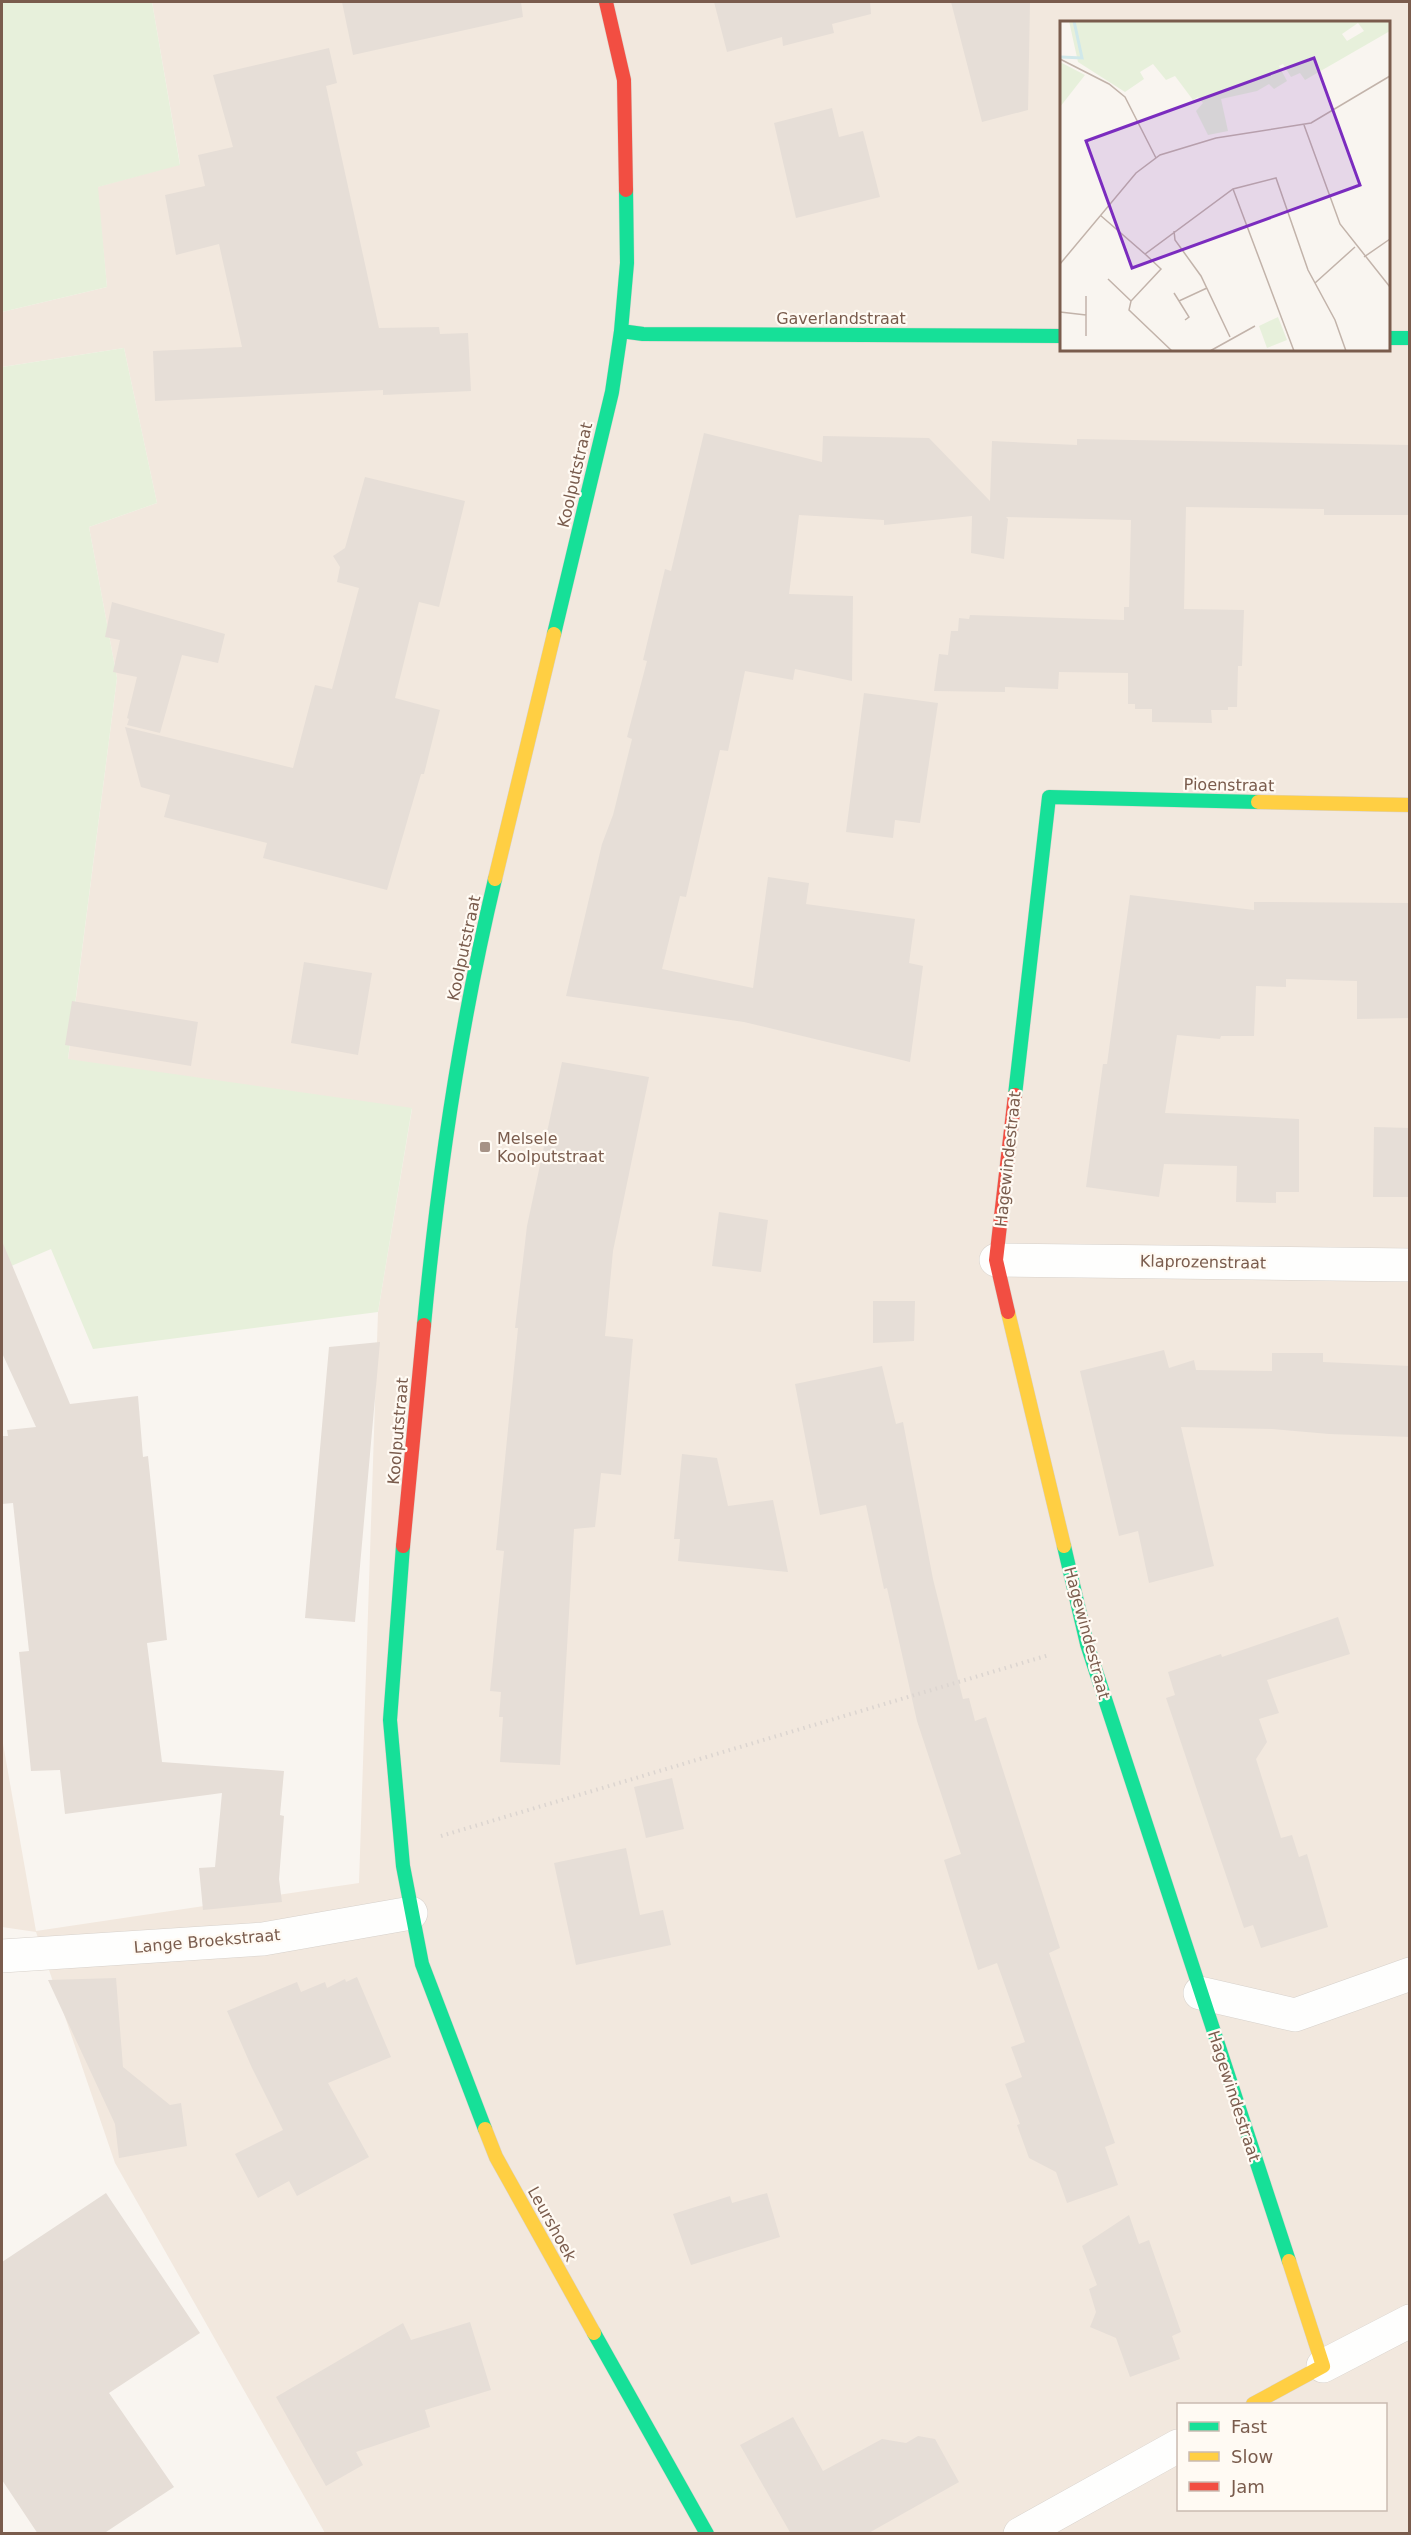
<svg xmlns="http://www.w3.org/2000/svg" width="1411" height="2535" font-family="'DejaVu Sans',sans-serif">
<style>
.residential{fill:#f2e8de;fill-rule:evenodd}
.green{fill:#e7f0db}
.building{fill:#e6ded7}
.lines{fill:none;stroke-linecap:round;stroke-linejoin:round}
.street-casing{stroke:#d7d1cb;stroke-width:34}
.fast-casing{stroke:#d9d2cb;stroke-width:15}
.slow-casing{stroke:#d9d2cb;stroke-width:15}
.jam-casing{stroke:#d9d2cb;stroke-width:15}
.path{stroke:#dcd5d0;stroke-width:4;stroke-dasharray:1.5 4.5;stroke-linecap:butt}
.street{stroke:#fefefd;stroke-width:33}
.fast{stroke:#16e098;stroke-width:14}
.slow{stroke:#ffcf43;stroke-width:14}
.jam{stroke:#f24e42;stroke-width:14}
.poi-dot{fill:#a69286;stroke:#fffaf3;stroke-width:2}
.labels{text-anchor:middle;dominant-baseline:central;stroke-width:4.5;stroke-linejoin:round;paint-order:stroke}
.street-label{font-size:16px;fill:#7a5c4d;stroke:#fffaf3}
.poi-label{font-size:16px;fill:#7a5c4d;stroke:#fffaf3;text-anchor:start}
.inset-river{fill:none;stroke:#d0e8ea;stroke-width:3}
.inset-road{fill:none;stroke:#c2b3aa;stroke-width:1.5}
.view{fill:#7b2cbf;fill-opacity:0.15;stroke:#7b2cbf;stroke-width:3}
.inset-edge{fill:none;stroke:#7a5c4d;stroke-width:3}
</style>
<rect width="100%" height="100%" fill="#f9f5f0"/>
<path class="residential" d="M 152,2 L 1409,2 L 1409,2533 L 325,2533 L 115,2163 L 36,1932 L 2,1927 L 2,1738 L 36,1931 L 359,1883 L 378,1312 L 412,1109 L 68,1060 L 117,678 L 89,527 L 157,503 L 124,348 L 2,367 L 2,312 L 107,287 L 97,187 L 180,164 ZM 1062,22 L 1388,22 L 1388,350 L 1062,350 ZM 1178,2404 L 1386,2404 L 1386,2510 L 1178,2510 Z"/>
<path class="green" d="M 2,2 L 152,2 L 180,165 L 98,187 L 107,287 L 2,312 Z
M 124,348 L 157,503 L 89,527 L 117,678 L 68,1059 L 412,1108 L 378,1312 L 93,1349 L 51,1249 L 2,1270 L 2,367 Z"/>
<path class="building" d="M 342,2 L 521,2 L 523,17 L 353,55 Z
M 714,2 L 870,2 L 871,14 L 832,24 L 834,33 L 783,46 L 782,37 L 727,52 Z
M 951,2 L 1030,2 L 1028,110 L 982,122 Z
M 329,48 L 337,83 L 326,86 L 379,328 L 439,327 L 440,334 L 468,333 L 471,391 L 383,395 L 383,390 L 155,401 L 153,351 L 242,347 L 219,244 L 176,255 L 165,195 L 205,186 L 198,155 L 233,147 L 213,75 Z
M 832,108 L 839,137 L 863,131 L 880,197 L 796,218 L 774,123 Z
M 704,433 L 822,462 L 823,436 L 929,438 L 990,501 L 992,441 L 1077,445 L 1077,439 L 1410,445 L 1410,515 L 1324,515 L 1324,509 L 1186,507 L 1184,609 L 1244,610 L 1242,666 L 1238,666 L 1237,707 L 1228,707 L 1228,710 L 1211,710 L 1212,723 L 1152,722 L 1152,709 L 1135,709 L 1135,704 L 1128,704 L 1128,673 L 1059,672 L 1058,689 L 1005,687 L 1005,692 L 934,691 L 939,654 L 948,655 L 951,631 L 958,631 L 959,618 L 969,619 L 970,615 L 1124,620 L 1124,607 L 1129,607 L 1131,520 L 1006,517 L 1008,519 L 1004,559 L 971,553 L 972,516 L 884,525 L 884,520 L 799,515 L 789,594 L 853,596 L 852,681 L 795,669 L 793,680 L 745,671 L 728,751 L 720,750 L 686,897 L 680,896 L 662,969 L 753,988 L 768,877 L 809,883 L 806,904 L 915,919 L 909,963 L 923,966 L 910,1062 L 744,1022 L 566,996 L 602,844 L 613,815 L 632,739 L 627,737 L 647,661 L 643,660 L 665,569 L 671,571 Z
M 365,477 L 465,501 L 439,607 L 419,602 L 395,698 L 440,710 L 424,774 L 421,774 L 387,890 L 263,858 L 267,843 L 164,817 L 170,795 L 141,787 L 125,727 L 293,768 L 315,685 L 332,689 L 359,588 L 337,582 L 340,567 L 333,556 L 345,548 Z
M 112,602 L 225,634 L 218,663 L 182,655 L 160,733 L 127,725 L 129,719 L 127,718 L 137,677 L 113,672 L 120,640 L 105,637 Z
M 864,693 L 938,703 L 920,823 L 895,820 L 893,838 L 846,832 Z
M 1130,895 L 1254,910 L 1254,902 L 1410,903 L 1410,1018 L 1357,1019 L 1357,981 L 1286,979 L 1286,987 L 1256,986 L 1254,1036 L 1221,1036 L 1220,1039 L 1177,1035 L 1165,1113 L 1299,1119 L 1299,1192 L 1276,1192 L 1276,1203 L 1236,1202 L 1237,1166 L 1164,1164 L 1159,1197 L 1086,1187 L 1103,1064 L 1107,1064 Z
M 304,962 L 372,973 L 358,1055 L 291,1043 Z
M 72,1001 L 198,1022 L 191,1066 L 65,1045 Z
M 562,1062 L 649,1077 L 613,1251 L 605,1336 L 633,1339 L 621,1475 L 601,1473 L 595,1527 L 574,1529 L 560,1765 L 500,1762 L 503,1717 L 499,1717 L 501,1692 L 490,1691 L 504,1551 L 496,1550 L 518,1328 L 515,1328 L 527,1226 Z
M 1374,1127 L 1410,1128 L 1410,1197 L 1373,1197 Z
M 719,1212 L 768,1220 L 761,1272 L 712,1266 Z
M 2,1241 L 70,1404 L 138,1396 L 143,1457 L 148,1456 L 167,1640 L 147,1643 L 162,1762 L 284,1771 L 280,1815 L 284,1816 L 279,1879 L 282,1902 L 203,1910 L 199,1868 L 215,1867 L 222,1793 L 65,1814 L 60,1770 L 31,1771 L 19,1652 L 29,1651 L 13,1503 L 2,1504 L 2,1436 L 8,1436 L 7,1430 L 36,1427 L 2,1353 Z
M 873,1301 L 915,1301 L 914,1341 L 873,1343 Z
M 380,1342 L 355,1622 L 305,1618 L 329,1347 Z
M 1164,1350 L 1169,1368 L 1194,1360 L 1196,1370 L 1272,1371 L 1272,1353 L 1323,1353 L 1323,1362 L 1410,1366 L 1410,1437 L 1329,1434 L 1272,1429 L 1181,1427 L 1214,1566 L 1149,1583 L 1138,1531 L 1119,1536 L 1080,1371 Z
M 882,1366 L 896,1424 L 903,1422 L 933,1579 L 963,1699 L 969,1698 L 975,1721 L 986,1717 L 1060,1948 L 1049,1953 L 1115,2143 L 1105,2147 L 1118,2185 L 1067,2203 L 1056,2172 L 1029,2158 L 1017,2125 L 1020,2124 L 1005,2084 L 1022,2077 L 1011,2047 L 1025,2042 L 997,1963 L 978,1970 L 944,1860 L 961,1854 L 917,1721 L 887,1588 L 884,1589 L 866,1505 L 820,1515 L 795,1384 Z
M 682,1454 L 717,1458 L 728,1506 L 773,1500 L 788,1572 L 678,1561 L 680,1539 L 674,1539 Z
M 1338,1617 L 1350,1654 L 1267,1680 L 1279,1713 L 1259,1719 L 1267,1742 L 1256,1759 L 1281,1838 L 1292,1835 L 1299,1857 L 1307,1854 L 1328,1927 L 1261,1948 L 1253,1925 L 1244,1928 L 1198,1793 L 1166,1698 L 1175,1695 L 1168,1672 L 1221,1654 L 1222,1657 Z
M 672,1778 L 684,1829 L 646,1838 L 634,1787 Z
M 626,1848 L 640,1915 L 663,1910 L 671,1945 L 576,1965 L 554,1863 Z
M 357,1977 L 391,2057 L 328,2083 L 369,2157 L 297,2196 L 289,2181 L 258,2198 L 235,2154 L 283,2130 L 252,2068 L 227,2011 L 297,1982 L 301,1992 L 325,1982 L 327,1988 L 345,1979 L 346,1982 Z
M 116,1978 L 123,2067 L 170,2105 L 181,2103 L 187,2146 L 119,2158 L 115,2124 L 48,1980 Z
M 106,2193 L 200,2333 L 109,2393 L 174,2487 L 103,2534 L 38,2534 L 2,2480 L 2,2262 Z
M 767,2193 L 780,2237 L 691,2265 L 673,2214 L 730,2196 L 732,2203 Z
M 1129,2215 L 1139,2244 L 1149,2240 L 1181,2332 L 1172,2336 L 1180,2359 L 1130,2377 L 1116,2338 L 1090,2327 L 1096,2312 L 1089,2289 L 1097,2285 L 1082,2246 Z
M 470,2322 L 491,2390 L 425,2410 L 430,2427 L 356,2452 L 363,2465 L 326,2486 L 276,2397 L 403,2323 L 411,2340 Z
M 793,2417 L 823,2471 L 882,2439 L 906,2443 L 918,2436 L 935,2439 L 959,2482 L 867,2534 L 791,2534 L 740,2445 Z"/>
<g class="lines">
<defs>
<path id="street" d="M 996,1260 L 1410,1265
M 2,1956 L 263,1939 L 411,1913
M 1200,1993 L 1295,2015 L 1410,1974
M 1323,2366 L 1410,2321
M 1020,2534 L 1178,2446"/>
<path id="fast" d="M 621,331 L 643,334 L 1062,336
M 1388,338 L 1410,338
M 554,634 L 612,392 L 621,331 L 627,263 L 626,190
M 1015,1095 L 1049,797 L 1258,802
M 424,1325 C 438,1175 460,1026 495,879
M 403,1546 L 390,1720 L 403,1866 L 422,1964 L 485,2129
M 1064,1546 L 1087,1644 L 1289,2261
M 594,2333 L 707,2534"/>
<path id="slow" d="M 1258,802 L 1410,805
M 495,879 L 554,634
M 1008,1312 L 1064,1546
M 485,2129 L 496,2157 L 594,2333
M 1253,2404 L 1323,2366 L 1289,2261"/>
<path id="jam" d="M 606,2 L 624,80 L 626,190
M 1008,1312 L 996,1260 L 1015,1095
M 403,1546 L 424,1325"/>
</defs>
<use href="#street" class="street-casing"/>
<use href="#fast" class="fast-casing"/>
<use href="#slow" class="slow-casing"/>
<use href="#jam" class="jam-casing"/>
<path class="path" d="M 441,1836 L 1049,1655"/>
<use href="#street" class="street"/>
<use href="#fast" class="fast"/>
<use href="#slow" class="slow"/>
<use href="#jam" class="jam"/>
</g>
<rect class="poi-dot" x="479" y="1141" width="12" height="12" rx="3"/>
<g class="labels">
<g class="street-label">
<text x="841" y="318">Gaverlandstraat</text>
<text transform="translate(575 475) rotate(-77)">Koolputstraat</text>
<text transform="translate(1229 785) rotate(1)">Pioenstraat</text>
<text transform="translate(464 948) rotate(-78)">Koolputstraat</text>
<text transform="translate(1008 1159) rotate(-84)">Hagewindestraat</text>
<text transform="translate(1203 1262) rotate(1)">Klaprozenstraat</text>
<text transform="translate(398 1431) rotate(-85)">Koolputstraat</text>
<text transform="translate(1087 1633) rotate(75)">Hagewindestraat</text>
<text transform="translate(207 1941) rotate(-5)">Lange Broekstraat</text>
<text transform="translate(1234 2096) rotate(72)">Hagewindestraat</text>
<text transform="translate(552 2224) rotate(61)">Leurshoek</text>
</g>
<g class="poi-label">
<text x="497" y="1138">Melsele<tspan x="497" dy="18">Koolputstraat</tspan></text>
</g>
</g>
<g transform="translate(1060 21)">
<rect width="330" height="330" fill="#f9f5f0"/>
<path d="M 9,0 L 330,0 L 330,10 L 245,59 L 240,52 L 231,56 L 223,43 L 219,45 L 227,60 L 214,68 L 209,63 L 197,70 L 161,78 L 168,110 L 148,114 L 136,90 L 143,82 L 138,76 L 133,79 L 115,55 L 106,59 L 93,43 L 80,51 L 84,58 L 65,71 L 18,41 ZM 298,2 L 304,10 L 287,20 L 282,13 ZM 0,41 L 25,54 L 0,86 ZM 218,296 L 227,319 L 207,327 L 199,305 Z" fill="#e7f0db" fill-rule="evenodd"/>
<path class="inset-river" d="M 1,36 L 22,37 L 14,0"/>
<path class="inset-road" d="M 0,38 L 49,63 L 65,76 L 96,137M 244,104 L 280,203 L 330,266M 173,168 L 234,330M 40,194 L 85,233 L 173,168 L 216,157 L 248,249 L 275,299 L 286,330M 114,210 L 115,219 L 141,255 L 170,316M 85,233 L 101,248 L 71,280 L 69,289 L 112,330M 304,236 L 330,218M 0,243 L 76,152 L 100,134 L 156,117 L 251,102 L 330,55M 48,258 L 71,280M 255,262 L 295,226M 114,272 L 119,280 L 147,267M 119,280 L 129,296 L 125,299M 0,291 L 26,294M 26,315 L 26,275M 150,330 L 195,305"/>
<path class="view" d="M 254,37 L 300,164 L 72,247 L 26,120 Z"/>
<rect width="330" height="330" class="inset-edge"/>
</g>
<rect width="1411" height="2535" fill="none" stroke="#7a5c4d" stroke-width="6"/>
<rect x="1177" y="2403" width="210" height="108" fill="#fffaf3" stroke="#cabbb1" stroke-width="1.5"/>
<rect x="1189" y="2422" width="30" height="9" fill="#16e098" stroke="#cabbb1" stroke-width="1.5"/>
<text x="1231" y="2433" font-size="18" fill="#7a5c4d">Fast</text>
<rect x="1189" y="2452" width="30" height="9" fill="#ffcf43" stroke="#cabbb1" stroke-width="1.5"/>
<text x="1231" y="2463" font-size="18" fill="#7a5c4d">Slow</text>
<rect x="1189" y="2482" width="30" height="9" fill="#f24e42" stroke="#cabbb1" stroke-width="1.5"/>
<text x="1231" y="2493" font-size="18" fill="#7a5c4d">Jam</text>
</svg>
